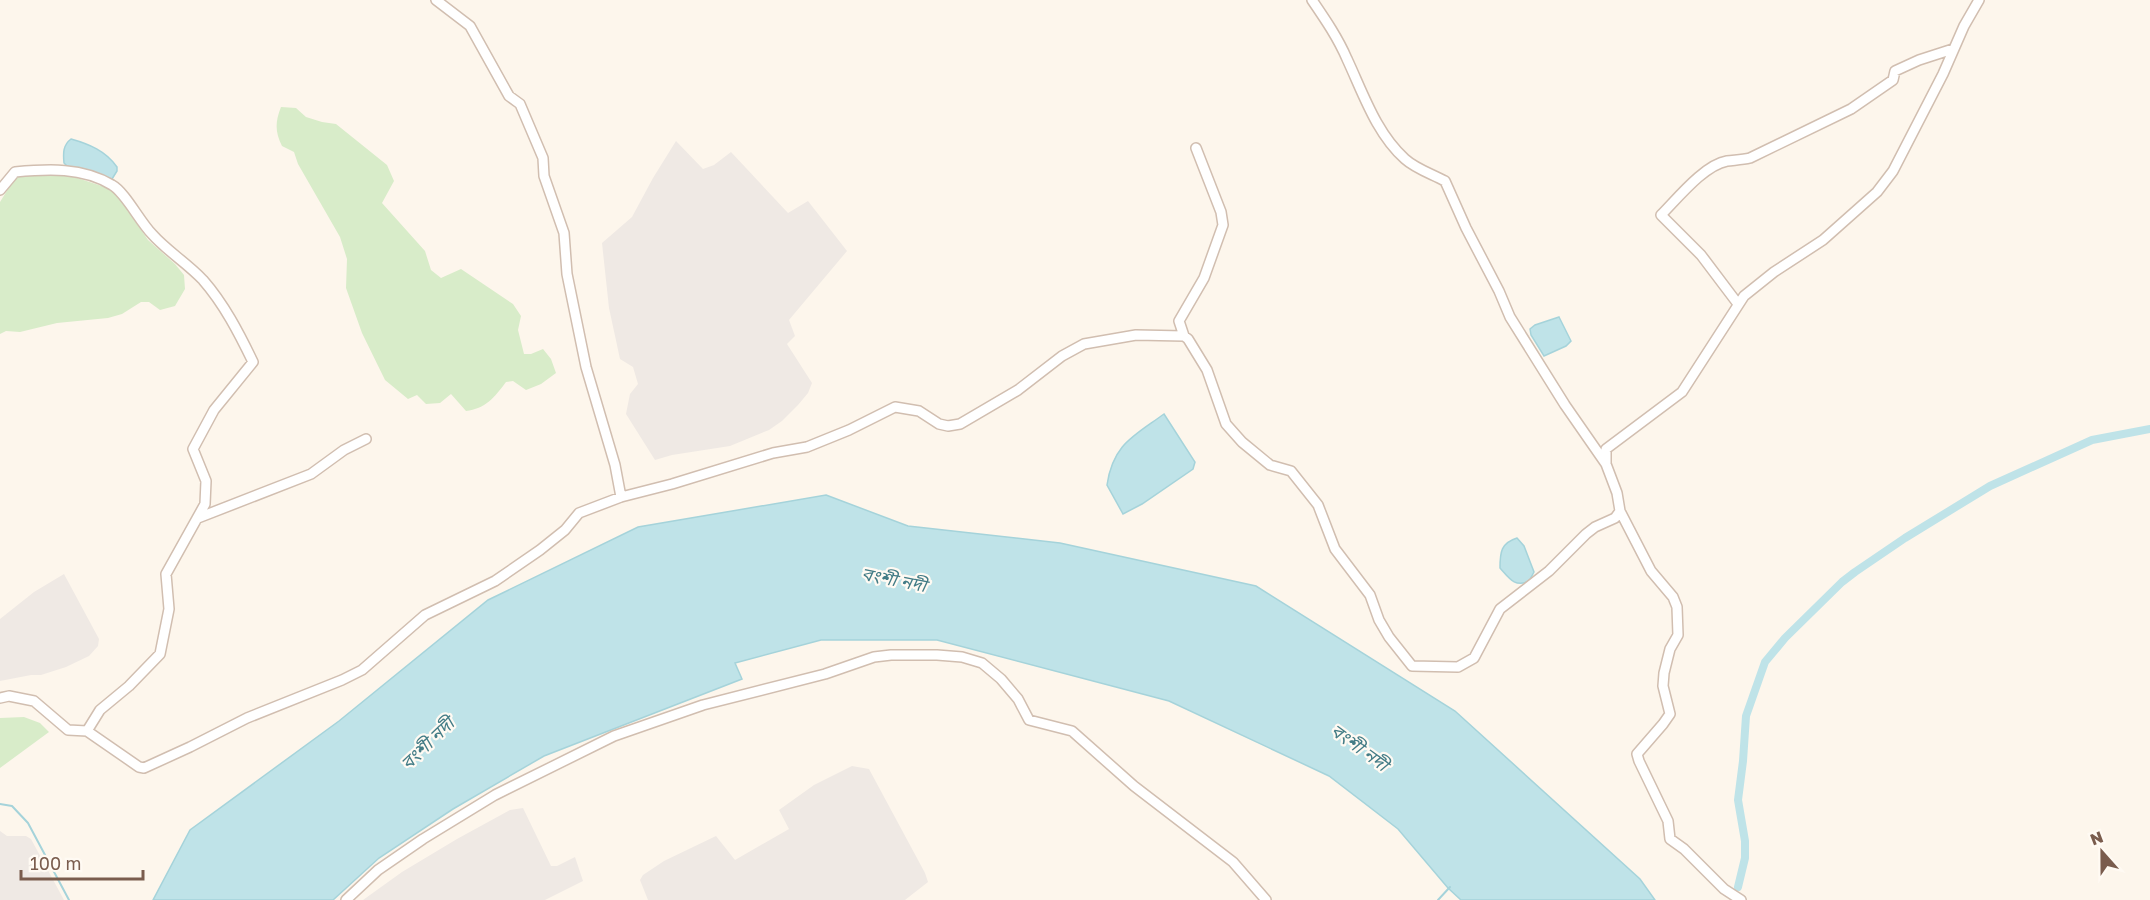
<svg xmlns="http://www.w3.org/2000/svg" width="2150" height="900" font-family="'Golos Text','Noto Sans Bengali',sans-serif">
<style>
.industrial{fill:#efe9e4}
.green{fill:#d8ecc9}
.water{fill:#bfe3e8;stroke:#a5d3da;stroke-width:1.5}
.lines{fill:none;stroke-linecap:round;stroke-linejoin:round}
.stream{stroke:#a5d3da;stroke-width:2}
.canal{stroke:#bfe3e8;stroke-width:8}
.minor-casing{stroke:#d1beb0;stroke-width:12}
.minor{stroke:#fff;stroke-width:9}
.labels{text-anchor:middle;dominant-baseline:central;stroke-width:4.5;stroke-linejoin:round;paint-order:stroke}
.water-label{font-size:18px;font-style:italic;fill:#437c86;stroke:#fffaf3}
</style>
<rect width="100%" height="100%" fill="#fdf6ec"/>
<path class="industrial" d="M 676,141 L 703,169 L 714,165 L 731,152 L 788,213 L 808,201 L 847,251 L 789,320 L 795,336 L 787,344 L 812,383 L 808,393 L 798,405 L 782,421 L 769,430 L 730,446 L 672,455 L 655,460 L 626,414 L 630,394 L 638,384 L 633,367 L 620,359 L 609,308 L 602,243 L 632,217 L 653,178 Z
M 64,574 L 99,639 L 98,646 L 89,656 L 66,667 L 41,675 L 31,675 L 0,681 L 0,619 L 34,592 Z
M 852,766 L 869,769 L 925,873 L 928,882 L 905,900 L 648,900 L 640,880 L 643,875 L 664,861 L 716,836 L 735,860 L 789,829 L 779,810 L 814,785 Z
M 523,808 L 551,866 L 557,866 L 575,857 L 583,881 L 545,900 L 363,900 L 402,872 L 457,839 L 510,810 Z
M 0,831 L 7,836 L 26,836 L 31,839 L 64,900 L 0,900 Z"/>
<path class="green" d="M 281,107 L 296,108 L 306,117 L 322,122 L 336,124 L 387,165 L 394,181 L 382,203 L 425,251 L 431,270 L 441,278 L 461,269 L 513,304 L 521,316 L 518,330 L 524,354 L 531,354 L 543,349 L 551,359 L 556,373 L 541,384 L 526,390 L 513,381 L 506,382 C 495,397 485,409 466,411 L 451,394 L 440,403 L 426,404 L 417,395 L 408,399 L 385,380 L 362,333 L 346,288 L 347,259 L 340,237 L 298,164 L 294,152 L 282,146 C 275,132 275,122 281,107 Z
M 62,173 L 114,190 L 148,240 L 175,264 L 184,275 L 185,289 L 175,306 L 160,310 L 149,302 L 141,302 L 122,314 L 108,318 L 57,323 L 20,332 L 6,331 L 0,334 L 0,202 L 16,176 Z
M 24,717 L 40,723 L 49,732 L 0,768 L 0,718 Z"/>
<path class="water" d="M 71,139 C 89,144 106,151 117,167 L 117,171 L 112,179 L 67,166 L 64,163 C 63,153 63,145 71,139 Z
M 1559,317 L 1571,341 L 1566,346 L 1544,356 L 1531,335 L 1530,329 L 1535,325 Z
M 1164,414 L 1195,462 L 1193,469 L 1142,504 L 1123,514 L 1107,485 C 1113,444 1134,436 1164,414 Z
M 826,495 L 908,526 L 1060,543 L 1256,586 L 1455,711 L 1640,879 L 1655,900 L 1461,900 L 1448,888 L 1398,829 L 1329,776 L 1169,701 L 937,640 L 821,640 L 735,663 L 742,679 L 544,756 L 453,809 L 379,858 L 333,900 L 153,900 L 190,830 L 339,721 L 488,600 L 638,527 Z
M 1517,538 L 1524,546 L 1534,572 L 1529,581 C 1515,588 1509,578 1500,568 C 1500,552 1501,543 1517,538 Z"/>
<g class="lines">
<path class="stream" d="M 0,804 L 12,806 L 28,823 L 69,900
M 1438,900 L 1450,887"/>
<path class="canal" d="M 1738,887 L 1745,858 L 1745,841 L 1738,800 L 1743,761 L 1746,716 L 1765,662 L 1785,638 L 1842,582 L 1855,572 L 1905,538 L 1990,486 L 2092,440 L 2150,429"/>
<defs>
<path id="minor" d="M 436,0 L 470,26 L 509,96 L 520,104 L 543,158 L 544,176 L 564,233 L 567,274 L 586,367 L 615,465 L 621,497
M 1312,0 C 1325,19 1338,38 1347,59 C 1363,93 1376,133 1405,159 C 1416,169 1432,174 1445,181 L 1466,228 L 1499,291 L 1510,317 L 1565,405 L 1606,464
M 0,190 L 15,172 C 48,169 82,167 112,185 C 125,192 140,222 152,234 C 167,251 187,263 203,280 C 224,304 239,333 253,362 L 214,410 L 193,449 L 206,481 L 205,504 L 166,574 L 169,609 L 160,654 L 129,686 L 100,710 L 87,731
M 1738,304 L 1701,255 L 1661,215 C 1677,199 1704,165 1727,161 C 1734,160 1742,160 1750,158 L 1851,109 L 1893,80 L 1895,71 L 1919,60 L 1953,49
M 1184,336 L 1179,321 L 1204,278 L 1223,225 L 1221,212 L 1196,148
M 198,518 L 311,474 L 344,450 L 366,439
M 0,698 L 9,696 L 34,701 L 68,730 L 87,731 L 139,767 L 144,768 L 190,747 L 247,718 L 342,680 L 362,670 L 425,615 L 495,581 L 540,550 L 565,530 L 579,513 L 621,497 L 672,484 L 773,453 L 807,447 L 849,430 L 895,407 L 919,411 L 939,424 L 948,426 L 960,424 L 1018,390 L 1062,356 L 1084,344 L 1136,335 L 1184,336 L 1188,339 L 1207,370 L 1226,424 L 1242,442 L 1270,465 L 1291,471 L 1318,505 L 1335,549 L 1370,595 L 1379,620 L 1389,637 L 1412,666 L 1458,667 L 1474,658 L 1500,609 L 1549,571 L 1586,534 L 1595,527 L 1615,518 L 1620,511
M 346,900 L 378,870 L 423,839 L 495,795 L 614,736 L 703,705 L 825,674 L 874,657 L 891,655 L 937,655 L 962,657 L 982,663 L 1001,679 L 1018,699 L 1029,720 L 1072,731 L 1134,786 L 1233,862 L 1266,900
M 1741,900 L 1724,889 L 1684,849 L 1670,839 L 1668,821 L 1639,761 L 1637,754 L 1663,724 L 1670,714 L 1663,686 L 1664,673 L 1670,649 L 1678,635 L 1677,607 L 1673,597 L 1651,571 L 1620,511 L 1617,493 L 1606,464 L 1606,449 L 1682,392 L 1744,296 L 1774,272 L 1823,240 L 1877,192 L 1893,171 L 1943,74 L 1964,26 L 1979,0"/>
</defs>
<use href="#minor" class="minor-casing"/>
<use href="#minor" class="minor"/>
</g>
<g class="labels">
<g class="water-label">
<text transform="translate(894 579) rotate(11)">বংশী নদী</text>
<text transform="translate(427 743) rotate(-44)">বংশী নদী</text>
<text transform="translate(1360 747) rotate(36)">বংশী নদী</text>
</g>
</g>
<g transform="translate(2102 852) rotate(339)" stroke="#fffaf3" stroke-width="4.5" paint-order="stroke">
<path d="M0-4.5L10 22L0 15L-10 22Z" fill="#7a5c4d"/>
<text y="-9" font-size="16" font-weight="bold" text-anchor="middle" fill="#7a5c4d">N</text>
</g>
<path d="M21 870v9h122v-9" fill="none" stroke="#7a5c4d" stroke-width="3"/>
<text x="30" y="870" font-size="18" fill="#7a5c4d" stroke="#fffaf3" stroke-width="4.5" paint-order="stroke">100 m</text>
</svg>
